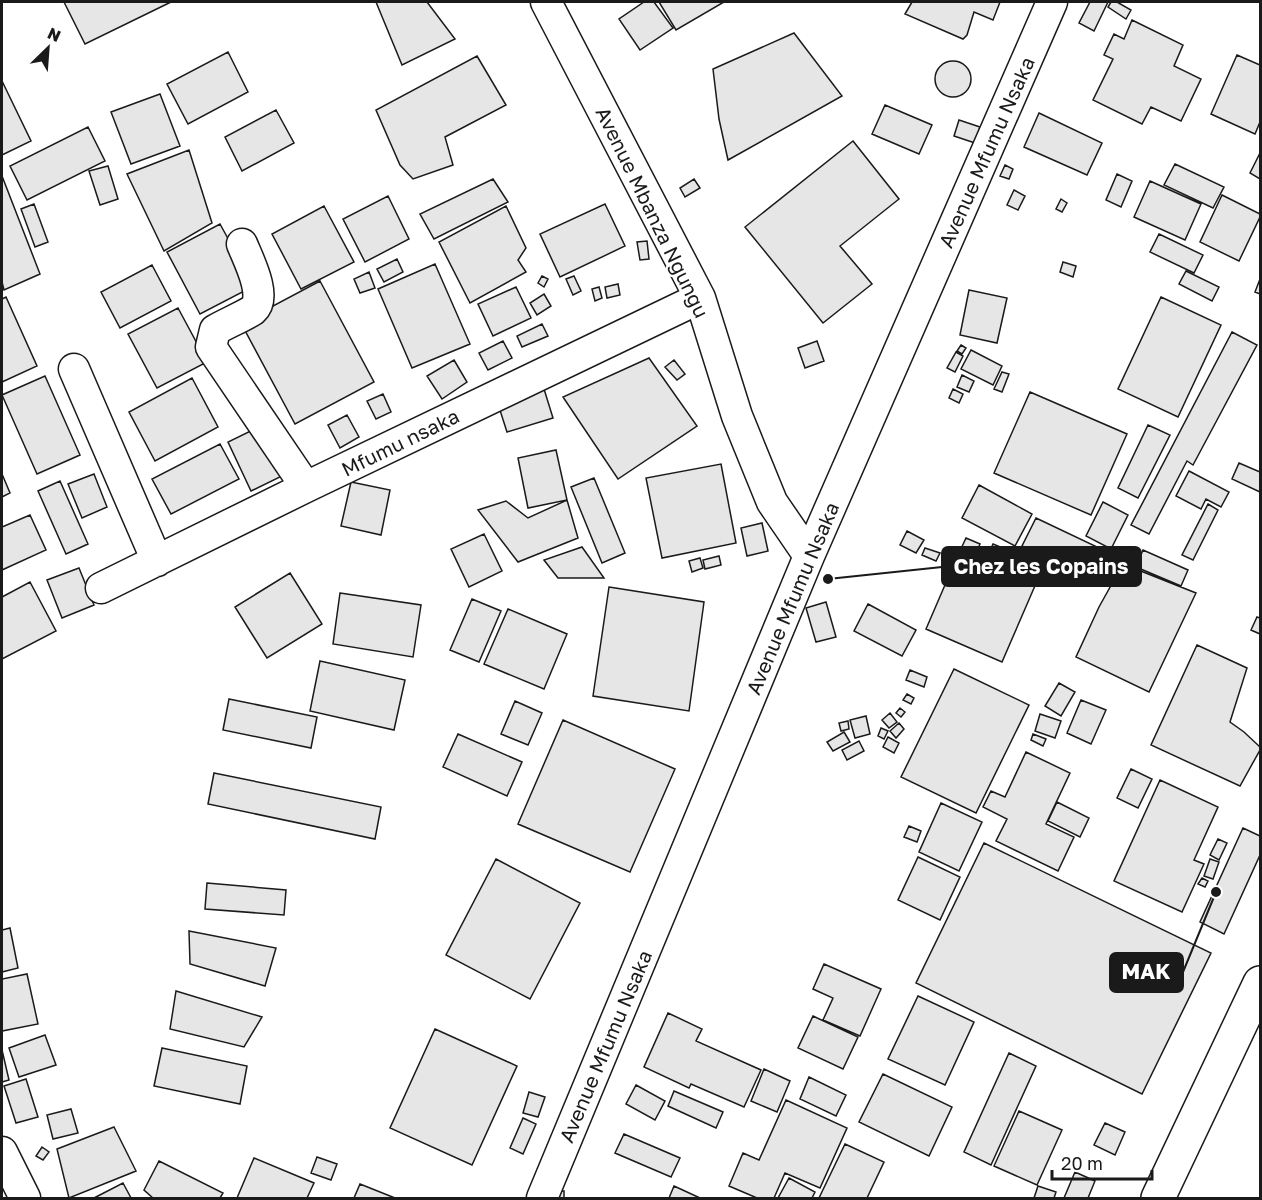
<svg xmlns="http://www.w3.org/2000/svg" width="1262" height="1200" font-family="'Golos Text',sans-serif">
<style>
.building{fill:#e6e6e6;stroke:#1a1a1a;stroke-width:1.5}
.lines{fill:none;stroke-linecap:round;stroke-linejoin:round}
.minor-casing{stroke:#1a1a1a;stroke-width:33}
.tertiary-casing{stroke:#1a1a1a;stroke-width:36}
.minor{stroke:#fff;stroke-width:30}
.tertiary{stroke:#fff;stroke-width:33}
.labels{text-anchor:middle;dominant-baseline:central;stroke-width:4.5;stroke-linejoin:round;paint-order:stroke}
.street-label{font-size:20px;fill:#1a1a1a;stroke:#fff}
.leader{fill:none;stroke:#1a1a1a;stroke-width:2}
.callout-dot{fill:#1a1a1a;stroke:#fff;stroke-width:2}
.callout{fill:#1a1a1a;stroke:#1a1a1a;stroke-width:2}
.callout-label{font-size:21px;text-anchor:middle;font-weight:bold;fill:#fff}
</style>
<rect width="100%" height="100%" fill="#fff"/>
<path class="building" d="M 64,2 L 171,2 L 85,44 Z
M 376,2 L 427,2 L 455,39 L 402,65 Z
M 644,2 L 654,2 L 673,28 L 640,50 L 619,19 Z
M 659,2 L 724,2 L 676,30 Z
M 912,2 L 1000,2 L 993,20 L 974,12 L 967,35 L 963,39 L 905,14 Z
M 1090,2 L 1108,2 L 1094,31 L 1079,23 Z
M 1111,2 L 1117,2 L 1131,10 L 1126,19 L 1108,7 Z
M 1132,20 L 1183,45 L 1174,66 L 1201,79 L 1181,121 L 1151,107 L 1142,124 L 1093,100 L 1113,59 L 1104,55 L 1114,34 L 1124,39 Z
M 794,33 L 842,96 L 728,160 L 719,119 L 713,69 Z
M 228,52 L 248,92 L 188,124 L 167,84 Z
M 1237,55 L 1260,65 L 1260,122 L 1255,134 L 1211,114 Z
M 477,56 L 506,105 L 445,137 L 453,165 L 413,179 L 400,165 L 376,110 Z
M935 79a18 18 0 1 1 36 0a18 18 0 1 1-36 0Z
M 2,81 L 31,141 L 2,155 Z
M 160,94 L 180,146 L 131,164 L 111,112 Z
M 885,105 L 932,125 L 919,154 L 872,134 Z
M 276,110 L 294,143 L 242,171 L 225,137 Z
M 1039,113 L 1102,143 L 1087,175 L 1024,147 Z
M 959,120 L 980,127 L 975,143 L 954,136 Z
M 88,127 L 105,161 L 27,200 L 10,166 Z
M 853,141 L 899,199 L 840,246 L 872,284 L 823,323 L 745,227 Z
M 189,150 L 212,223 L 164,251 L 127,174 Z
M 1260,153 L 1260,179 L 1250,173 Z
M 1175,164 L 1224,187 L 1213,208 L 1164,185 Z
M 1005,165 L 1013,169 L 1009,179 L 1000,176 Z
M 108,166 L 118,199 L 100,205 L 89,171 Z
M 1117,174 L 1132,181 L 1121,207 L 1106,200 Z
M 2,176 L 40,274 L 4,290 L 2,282 Z
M 493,179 L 508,202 L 434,239 L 420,214 Z
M 694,179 L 700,188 L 685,197 L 680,188 Z
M 1150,181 L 1201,204 L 1185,240 L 1134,217 Z
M 1014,190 L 1025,196 L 1018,210 L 1007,205 Z
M 1222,195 L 1260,214 L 1260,217 L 1239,261 L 1200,242 Z
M 388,196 L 409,239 L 365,262 L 343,219 Z
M 1061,199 L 1067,203 L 1062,212 L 1056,209 Z
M 34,204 L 48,242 L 35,247 L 21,209 Z
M 605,204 L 625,246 L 560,277 L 540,234 Z
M 324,206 L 354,262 L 301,289 L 272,234 Z
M 506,206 L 526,248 L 518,260 L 526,272 L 470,303 L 439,242 Z
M 220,224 L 254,286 L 200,314 L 167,252 Z
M 1159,234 L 1203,255 L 1194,273 L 1150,252 Z
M 647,241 L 649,259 L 640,260 L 637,242 Z
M 397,259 L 403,272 L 384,282 L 377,269 Z
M 1063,262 L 1076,266 L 1073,277 L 1060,272 Z
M 435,264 L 470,344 L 412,368 L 378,289 Z
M 152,265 L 171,301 L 120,328 L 101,292 Z
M 1186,271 L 1219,287 L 1212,301 L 1179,284 Z
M 369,272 L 375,288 L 360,293 L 354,279 Z
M 542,276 L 548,279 L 544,287 L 538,283 Z
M 574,276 L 581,291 L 573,295 L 566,279 Z
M 1260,279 L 1260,294 L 1255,292 Z
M 320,281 L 374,382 L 295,424 L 241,323 Z
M 618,284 L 620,295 L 607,298 L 605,287 Z
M 516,287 L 531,318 L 493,336 L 478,304 Z
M 599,287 L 602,298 L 595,301 L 592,289 Z
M 969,290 L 1007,298 L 997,343 L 960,335 Z
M 544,294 L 551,306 L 537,315 L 530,303 Z
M 6,297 L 37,366 L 2,382 L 2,299 Z
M 1161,297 L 1221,325 L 1178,417 L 1118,389 Z
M 178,308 L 207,362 L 157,388 L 128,334 Z
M 542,324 L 548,336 L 522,347 L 517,336 Z
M 1232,332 L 1257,345 L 1193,465 L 1187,461 L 1149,534 L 1131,525 Z
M 503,341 L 512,358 L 488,370 L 479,353 Z
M 817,341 L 824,361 L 805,368 L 798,348 Z
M 961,345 L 966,348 L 962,354 L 957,351 Z
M 971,350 L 1002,366 L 993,385 L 961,369 Z
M 956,352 L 963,356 L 955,372 L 947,368 Z
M 649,358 L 697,426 L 618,479 L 563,397 Z
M 454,360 L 467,382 L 442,399 L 427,376 Z
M 674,360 L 685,374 L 677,380 L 665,367 Z
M 1002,372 L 1009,374 L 1002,392 L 994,389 Z
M 962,375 L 974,381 L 969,392 L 957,387 Z
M 45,376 L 80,455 L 37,474 L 2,395 Z
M 192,378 L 218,427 L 155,461 L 129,412 Z
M 544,389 L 553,418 L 507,432 L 498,404 Z
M 953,389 L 963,394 L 959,403 L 949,398 Z
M 1030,392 L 1127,434 L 1091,515 L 994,473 Z
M 383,394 L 391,412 L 376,419 L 367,401 Z
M 347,415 L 359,437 L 340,448 L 328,425 Z
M 1148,425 L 1170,435 L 1138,498 L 1118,488 Z
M 259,427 L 282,476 L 251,491 L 228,442 Z
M 220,444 L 239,479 L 171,514 L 152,479 Z
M 556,450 L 567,500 L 528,508 L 518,458 Z
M 1239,463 L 1260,472 L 1260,492 L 1232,479 Z
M 721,464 L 736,543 L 662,558 L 646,478 Z
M 1189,471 L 1229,492 L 1221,507 L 1206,499 L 1201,509 L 1176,496 Z
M 2,474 L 10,493 L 2,497 Z
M 94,474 L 107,507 L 82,518 L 68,484 Z
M 594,478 L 625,553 L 602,563 L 571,487 Z
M 60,481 L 88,544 L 66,554 L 38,491 Z
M 351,482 L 390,490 L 381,535 L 341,526 Z
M 979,485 L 1032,514 L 1015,546 L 962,518 Z
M 567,500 L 578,538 L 518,562 L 478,510 L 506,501 L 528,518 Z
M 1103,502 L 1128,515 L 1111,549 L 1086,536 Z
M 1208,504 L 1218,510 L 1193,560 L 1182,555 Z
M 30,515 L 46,550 L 2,570 L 2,527 Z
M 1036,518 L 1114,555 L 1100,583 L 1022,546 Z
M 762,523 L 768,551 L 747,556 L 741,528 Z
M 907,531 L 924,540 L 916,553 L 900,545 Z
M 484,534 L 502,571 L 469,587 L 451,549 Z
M 966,538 L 980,544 L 974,559 L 959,553 Z
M 993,544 L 1044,565 L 1002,662 L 926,629 L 951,571 L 977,582 Z
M 582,547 L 604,578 L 558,578 L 544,560 Z
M 925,548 L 940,553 L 936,561 L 922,555 Z
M 1143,550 L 1188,570 L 1181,586 L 1136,567 Z
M 719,556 L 721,565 L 705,569 L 703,560 Z
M 700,558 L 703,568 L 692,572 L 689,561 Z
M 1123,564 L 1196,593 L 1149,692 L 1076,657 L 1099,607 Z
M 79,568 L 94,605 L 62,618 L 47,580 Z
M 290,573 L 322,624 L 267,658 L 235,607 Z
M 30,582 L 56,631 L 2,659 L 2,597 Z
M 609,587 L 704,602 L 689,711 L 593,696 Z
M 340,593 L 421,605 L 413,657 L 333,644 Z
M 472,599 L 501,611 L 479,662 L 450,650 Z
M 826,602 L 836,637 L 816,642 L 806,608 Z
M 868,604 L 916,630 L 902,656 L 854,631 Z
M 508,609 L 567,634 L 544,689 L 484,664 Z
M 1257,617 L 1260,618 L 1260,634 L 1251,630 Z
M 1197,645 L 1247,668 L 1230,722 L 1244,732 L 1260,747 L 1260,750 L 1240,786 L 1151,745 Z
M 320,661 L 405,680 L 394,730 L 310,711 Z
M 954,669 L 1029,705 L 976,813 L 901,777 Z
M 910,670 L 927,677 L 924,687 L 906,680 Z
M 1059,683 L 1075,692 L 1061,716 L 1045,706 Z
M 907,694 L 914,698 L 911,704 L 903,700 Z
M 229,699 L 317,717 L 311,748 L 223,730 Z
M 1081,700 L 1106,710 L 1091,744 L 1067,733 Z
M 515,701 L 542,713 L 528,745 L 501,734 Z
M 900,708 L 905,712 L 901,717 L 896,713 Z
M 890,713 L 897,722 L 889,728 L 882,720 Z
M 1040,714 L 1061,721 L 1055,738 L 1035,731 Z
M 866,716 L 870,734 L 855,738 L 850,720 Z
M 563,720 L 675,769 L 630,872 L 518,824 Z
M 848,721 L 849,729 L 841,731 L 839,723 Z
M 899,723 L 904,729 L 896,738 L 890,731 Z
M 881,728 L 888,731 L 884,739 L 878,736 Z
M 844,732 L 850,742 L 833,751 L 827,742 Z
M 458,734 L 522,762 L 507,796 L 443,767 Z
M 1033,734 L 1046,739 L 1043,746 L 1031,740 Z
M 888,737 L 899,743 L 894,753 L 883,747 Z
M 859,741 L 864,751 L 847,760 L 842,750 Z
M 1026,752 L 1070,773 L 1046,824 L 1074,837 L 1058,871 L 996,841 L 1007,819 L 983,807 L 991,791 L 1005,797 Z
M 1131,769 L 1152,779 L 1138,808 L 1117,798 Z
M 214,773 L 381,807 L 375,839 L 208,804 Z
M 1160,780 L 1218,807 L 1194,860 L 1204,864 L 1182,912 L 1114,881 Z
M 1057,802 L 1089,818 L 1080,837 L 1048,821 Z
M 941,803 L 982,822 L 959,871 L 919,852 Z
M 909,826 L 921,831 L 917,842 L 904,837 Z
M 1243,828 L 1260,836 L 1260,855 L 1224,934 L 1200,922 Z
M 1218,839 L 1227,843 L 1219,860 L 1210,855 Z
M 984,843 L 1211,953 L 1142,1094 L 916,983 Z
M 918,857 L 960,877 L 940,920 L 898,900 Z
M 496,859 L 580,903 L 530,999 L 446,955 Z
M 1210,859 L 1219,862 L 1213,879 L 1204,876 Z
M 1202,878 L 1208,881 L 1205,887 L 1198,884 Z
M 207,883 L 286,890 L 284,915 L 205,909 Z
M 10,928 L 18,968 L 2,972 L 2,930 Z
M 189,931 L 276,948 L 265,986 L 190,964 Z
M 824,964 L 881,989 L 860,1036 L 823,1020 L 833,998 L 813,989 Z
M 27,974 L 38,1024 L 2,1031 L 2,979 Z
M 176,991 L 262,1017 L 244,1047 L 170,1029 Z
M 918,996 L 974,1022 L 945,1085 L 888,1059 Z
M 668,1013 L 702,1029 L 696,1041 L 761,1070 L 744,1107 L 691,1084 L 689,1088 L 644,1067 Z
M 813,1016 L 858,1037 L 843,1069 L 798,1048 Z
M 435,1029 L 517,1066 L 472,1165 L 390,1128 Z
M 45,1035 L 56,1065 L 19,1077 L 9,1048 Z
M 162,1048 L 247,1066 L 240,1104 L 154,1086 Z
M 2,1050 L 9,1080 L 2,1082 Z
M 1009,1053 L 1036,1066 L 991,1165 L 964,1152 Z
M 764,1069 L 790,1081 L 777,1112 L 751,1101 Z
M 883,1074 L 952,1107 L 929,1156 L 859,1122 Z
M 809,1077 L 846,1095 L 836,1116 L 800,1099 Z
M 26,1079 L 38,1117 L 16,1123 L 4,1086 Z
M 636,1085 L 665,1101 L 655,1120 L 626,1104 Z
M 674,1091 L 723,1112 L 716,1128 L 668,1106 Z
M 529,1092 L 545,1097 L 538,1117 L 523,1113 Z
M 786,1100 L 847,1128 L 820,1188 L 785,1173 L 774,1198 L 757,1198 L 729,1186 L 743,1153 L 759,1160 Z
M 71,1109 L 78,1133 L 53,1139 L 47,1115 Z
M 1019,1111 L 1062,1130 L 1037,1185 L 994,1166 Z
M 523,1118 L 536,1124 L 523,1154 L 510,1148 Z
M 1105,1123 L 1125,1132 L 1115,1155 L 1094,1145 Z
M 114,1127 L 136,1171 L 69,1198 L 57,1149 Z
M 624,1134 L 680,1158 L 671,1177 L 615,1153 Z
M 845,1144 L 884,1162 L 867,1198 L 819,1198 Z
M 42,1147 L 49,1152 L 43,1160 L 36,1156 Z
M 317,1157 L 337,1164 L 331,1180 L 311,1173 Z
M 254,1158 L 314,1183 L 307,1198 L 237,1198 Z
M 159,1161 L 223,1193 L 220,1198 L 153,1198 L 144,1190 Z
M 1075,1172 L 1095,1181 L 1088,1198 L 1064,1198 Z
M 789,1178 L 815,1192 L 812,1198 L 778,1198 Z
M 123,1183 L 131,1198 L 94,1198 Z
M 360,1184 L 395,1198 L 354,1198 Z
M 674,1186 L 700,1198 L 669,1198 Z
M 1038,1186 L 1056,1192 L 1054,1198 L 1034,1198 Z
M 551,1191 L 564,1191 L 564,1198 L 551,1198 Z"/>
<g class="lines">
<defs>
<path id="minor" d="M 546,2 L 700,298 L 737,416 L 772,502 L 809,556
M 242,244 C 248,259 268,297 253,310 C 244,316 225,324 215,330 L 211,347 L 306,487
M 74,369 L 157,561
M 101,588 L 306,487 L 700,298
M 2,1152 L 25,1198
M 542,1198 L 809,556 L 1052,2"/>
<path id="tertiary" d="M 1158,1198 L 1260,983"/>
</defs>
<use href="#minor" class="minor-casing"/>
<use href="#tertiary" class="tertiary-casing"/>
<use href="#minor" class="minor"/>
<use href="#tertiary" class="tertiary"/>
</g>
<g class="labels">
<g class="street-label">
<text transform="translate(986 152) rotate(-66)">Avenue Mfumu Nsaka</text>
<text transform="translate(653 212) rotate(64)">Avenue Mbanza Ngungu</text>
<text transform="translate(400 442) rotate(-26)">Mfumu nsaka</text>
<text transform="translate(792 598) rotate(-67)">Avenue Mfumu Nsaka</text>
<text transform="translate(605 1046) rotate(-67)">Avenue Mfumu Nsaka</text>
</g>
</g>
<path class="leader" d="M828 579L942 567M1216 892L1183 972"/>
<g class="callout-dot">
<circle cx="828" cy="579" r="6"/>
<circle cx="1216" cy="892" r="6"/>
</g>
<g class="callout">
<rect x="942" y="547" width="199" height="39" rx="6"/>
<rect x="1110" y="953" width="73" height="39" rx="6"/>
</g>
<g class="callout-label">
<text x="1041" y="574">Chez les Copains</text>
<text x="1146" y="979">MAK</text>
</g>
<rect width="1262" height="1200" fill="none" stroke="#1a1a1a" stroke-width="6"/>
<g transform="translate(48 48) rotate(25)" stroke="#ffffff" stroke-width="4.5" paint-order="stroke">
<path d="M0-4.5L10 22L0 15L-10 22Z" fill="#1a1a1a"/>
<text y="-9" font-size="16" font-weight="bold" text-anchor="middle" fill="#1a1a1a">N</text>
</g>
<path d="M1052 1170v9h100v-9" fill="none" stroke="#1a1a1a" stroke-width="3"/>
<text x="1061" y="1170" font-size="18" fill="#1a1a1a" stroke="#ffffff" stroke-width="4.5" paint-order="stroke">20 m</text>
</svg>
